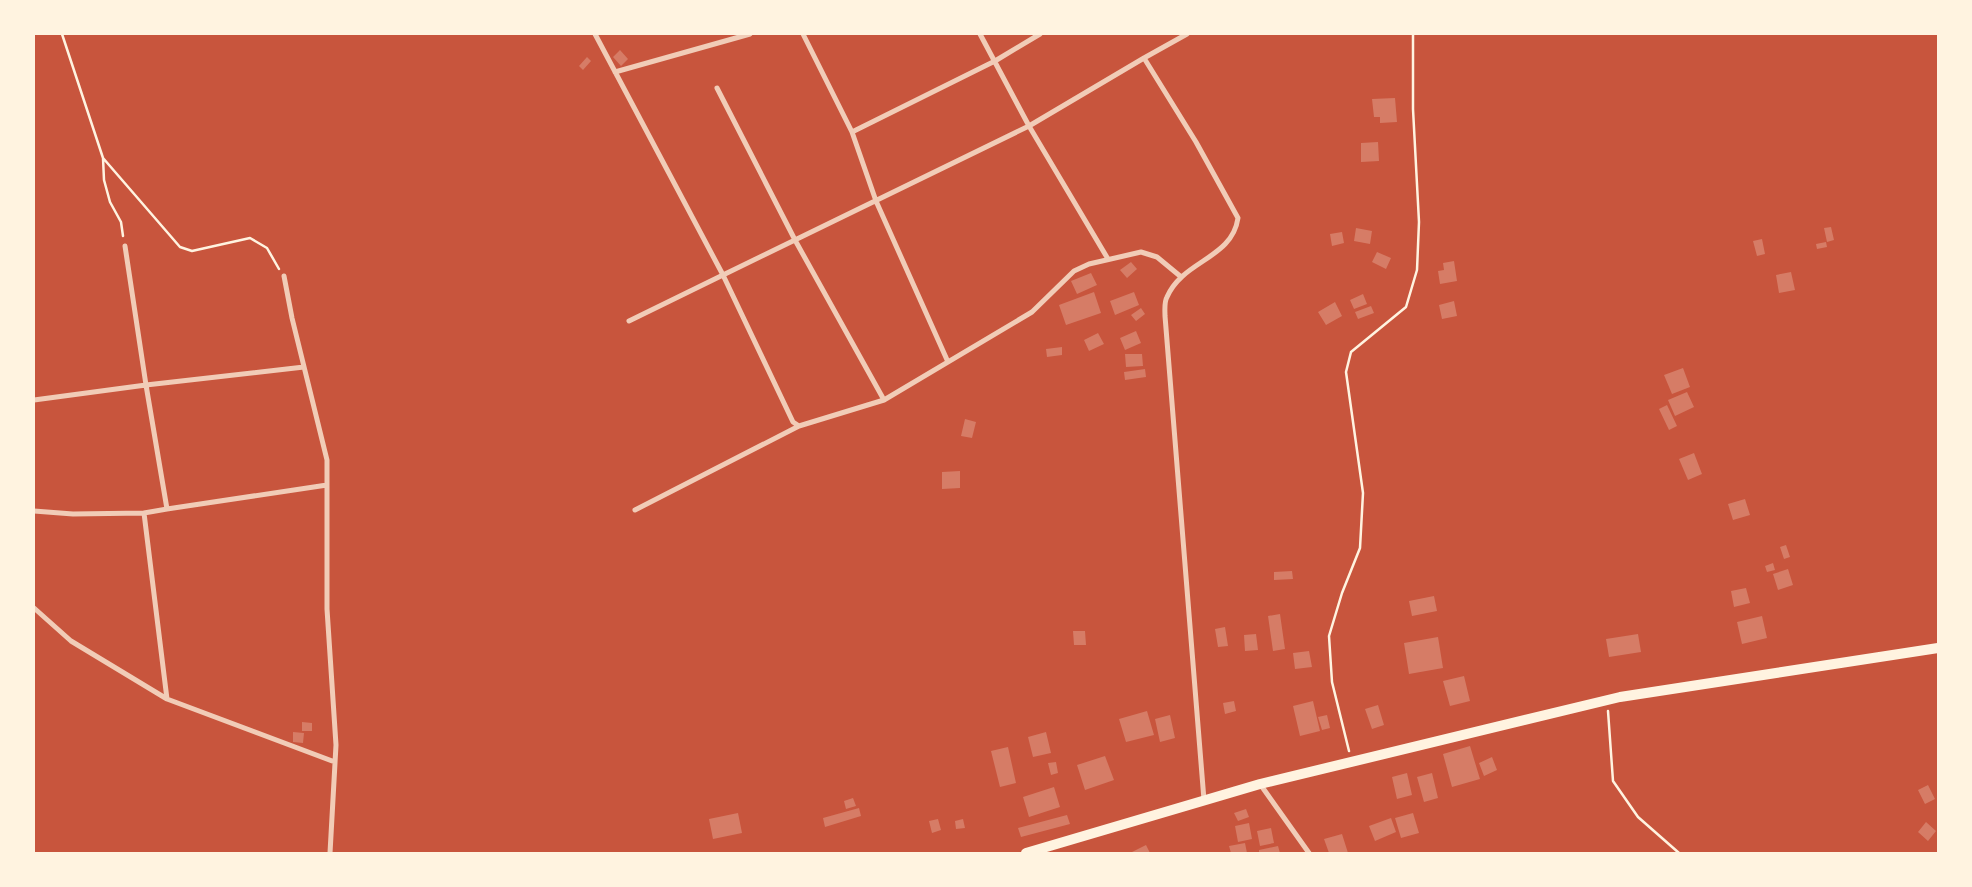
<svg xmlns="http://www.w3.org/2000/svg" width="1972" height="887" font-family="'Crimson Pro',serif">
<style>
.building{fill:#d67c66}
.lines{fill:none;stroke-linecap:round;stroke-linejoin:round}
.path{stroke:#fff3e0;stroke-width:2.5}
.minor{stroke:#f1ccb7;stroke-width:5}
.secondary{stroke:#fff3e0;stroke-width:10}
</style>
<rect width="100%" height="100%" fill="#c8553d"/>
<path class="building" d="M 620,50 L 628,59 L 621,66 L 613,57 Z
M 587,57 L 591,61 L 583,70 L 579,66 Z
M 1395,98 L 1397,122 L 1380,123 L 1380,117 L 1374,117 L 1372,99 Z
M 1378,142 L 1379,161 L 1361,162 L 1361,143 Z
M 1831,227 L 1834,240 L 1827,242 L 1824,228 Z
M 1356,228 L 1372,231 L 1370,244 L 1354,241 Z
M 1342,232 L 1344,243 L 1332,246 L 1330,234 Z
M 1762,239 L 1765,254 L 1757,256 L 1753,241 Z
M 1826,242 L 1827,247 L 1817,249 L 1816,244 Z
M 1377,252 L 1391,258 L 1386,269 L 1372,262 Z
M 1454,261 L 1457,281 L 1440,284 L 1438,271 L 1444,270 L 1443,263 Z
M 1131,262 L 1137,269 L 1127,278 L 1120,270 Z
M 1791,272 L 1795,290 L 1779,293 L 1776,275 Z
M 1091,273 L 1097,285 L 1077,294 L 1071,281 Z
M 1094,292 L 1101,313 L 1066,325 L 1059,305 Z
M 1134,292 L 1139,305 L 1115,315 L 1110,301 Z
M 1363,294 L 1367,304 L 1354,309 L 1350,300 Z
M 1454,301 L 1457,316 L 1442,319 L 1439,305 Z
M 1335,302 L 1342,316 L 1326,325 L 1318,312 Z
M 1371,306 L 1374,313 L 1358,319 L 1355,312 Z
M 1141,308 L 1145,314 L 1136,321 L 1131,315 Z
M 1136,331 L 1141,343 L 1125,350 L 1120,338 Z
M 1098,333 L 1104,344 L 1089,351 L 1084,340 Z
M 1062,347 L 1062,355 L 1047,357 L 1046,349 Z
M 1125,354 L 1142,354 L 1143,366 L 1126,367 Z
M 1683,368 L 1690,387 L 1672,394 L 1664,375 Z
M 1145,369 L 1146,377 L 1125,380 L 1124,372 Z
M 1687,392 L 1694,407 L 1675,416 L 1668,400 Z
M 1667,405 L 1677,426 L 1669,430 L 1659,409 Z
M 965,419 L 976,422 L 972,438 L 961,436 Z
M 1694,453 L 1702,474 L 1688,480 L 1679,459 Z
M 960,471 L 960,488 L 942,489 L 942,472 Z
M 1745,499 L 1750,515 L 1733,520 L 1728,504 Z
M 1786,545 L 1790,557 L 1784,559 L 1780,547 Z
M 1773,563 L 1775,570 L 1767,572 L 1765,566 Z
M 1788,569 L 1793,585 L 1778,590 L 1773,574 Z
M 1292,571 L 1293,579 L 1274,580 L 1274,572 Z
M 1746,588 L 1750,603 L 1734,607 L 1731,591 Z
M 1434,596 L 1437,611 L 1412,616 L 1409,601 Z
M 1280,614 L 1285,649 L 1273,651 L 1268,616 Z
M 1762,616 L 1767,638 L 1742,644 L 1737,622 Z
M 1225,627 L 1228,646 L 1218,647 L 1215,629 Z
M 1073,631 L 1085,631 L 1086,645 L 1074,645 Z
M 1256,634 L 1258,650 L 1245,651 L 1244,635 Z
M 1638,634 L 1641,652 L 1609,657 L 1606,639 Z
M 1438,637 L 1443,668 L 1409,674 L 1404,643 Z
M 1309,651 L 1312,667 L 1295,669 L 1293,653 Z
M 1464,676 L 1470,701 L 1450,706 L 1443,681 Z
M 1234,701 L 1236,711 L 1225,714 L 1223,703 Z
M 1313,701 L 1320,731 L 1300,736 L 1293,706 Z
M 1378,705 L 1384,725 L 1372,729 L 1365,709 Z
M 1147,711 L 1154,735 L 1126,742 L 1119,719 Z
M 1170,715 L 1175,738 L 1160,742 L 1155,719 Z
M 1327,715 L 1330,728 L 1322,730 L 1318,717 Z
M 302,722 L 312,723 L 312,731 L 302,731 Z
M 293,732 L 304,733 L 303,743 L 293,742 Z
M 1046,732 L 1051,753 L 1033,757 L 1028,737 Z
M 1470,746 L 1480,779 L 1452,787 L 1443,754 Z
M 1008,747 L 1016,783 L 1000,787 L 991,751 Z
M 1105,756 L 1114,780 L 1085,790 L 1077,765 Z
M 1492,757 L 1497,770 L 1484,776 L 1479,763 Z
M 1056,762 L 1058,773 L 1051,775 L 1048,763 Z
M 1407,773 L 1412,795 L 1397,799 L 1392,777 Z
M 1432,773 L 1438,798 L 1424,802 L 1417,777 Z
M 1928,785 L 1935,799 L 1925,804 L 1918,790 Z
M 1054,787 L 1060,807 L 1029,817 L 1023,797 Z
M 853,798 L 856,806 L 846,809 L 844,801 Z
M 859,808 L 861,816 L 825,827 L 823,818 Z
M 1246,809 L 1249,817 L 1238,821 L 1234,813 Z
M 738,813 L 742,833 L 713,839 L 709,819 Z
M 1413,813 L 1419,833 L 1401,838 L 1395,818 Z
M 1067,815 L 1070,824 L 1021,837 L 1018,828 Z
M 1391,818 L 1396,832 L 1375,841 L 1369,826 Z
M 938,819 L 941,830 L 932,833 L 929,821 Z
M 963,819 L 965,828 L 956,829 L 955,821 Z
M 1926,822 L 1936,831 L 1928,841 L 1918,832 Z
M 1249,823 L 1252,839 L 1238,842 L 1235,826 Z
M 1271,828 L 1274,843 L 1260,846 L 1257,831 Z
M 1342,834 L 1348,853 L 1329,853 L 1324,839 Z
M 1245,843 L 1247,853 L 1231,853 L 1229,846 Z
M 1146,845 L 1150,853 L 1130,853 Z
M 1278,846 L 1280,853 L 1259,853 L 1259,850 Z"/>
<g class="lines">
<path class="path" d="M 62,34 L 103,158 L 104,180 L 110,202 L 121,222 L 123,236
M 103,158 L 180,247 L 192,251 L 250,238 L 267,248 L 279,269
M 1608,711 L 1613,781 L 1638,817 L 1679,853
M 1349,751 L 1332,682 L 1329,636 L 1342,593 L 1360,548 L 1363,493 L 1346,372 L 1351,352 L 1406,307 L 1417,270 L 1419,222 L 1413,109 L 1413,34"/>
<path class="minor" d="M 595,34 L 723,275 L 629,321
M 803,34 L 852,132 L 876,201 L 948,362
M 980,34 L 1029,126 L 1144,58
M 1187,34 L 1144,58 L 1196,142 L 1238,218 C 1232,259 1183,260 1167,297 C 1164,302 1165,310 1165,316 L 1204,800
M 615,72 L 750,34
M 717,88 L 795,240 L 884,400
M 852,132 L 995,61 L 1040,34
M 125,246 L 146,385 L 304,367
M 1108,259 L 1029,126 L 723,275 L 793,422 L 799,426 L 884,400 L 1032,312 L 1074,271 L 1089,264 L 1141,252 L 1157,257 L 1180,276
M 284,276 L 292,318 L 327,460 L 327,609 L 336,745 L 330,853
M 34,400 L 146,385 L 167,509 L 327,485
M 635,510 L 799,426
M 34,511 L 73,514 L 144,513 L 167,699
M 144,513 L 167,509
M 34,608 L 71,641 L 167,699 L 335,762
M 1260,784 L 1309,853"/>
<path class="secondary" d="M 1026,853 L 1260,784 L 1620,697 L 1938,648"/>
</g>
<rect width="1972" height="887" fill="none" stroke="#fff3e0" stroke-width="70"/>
</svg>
